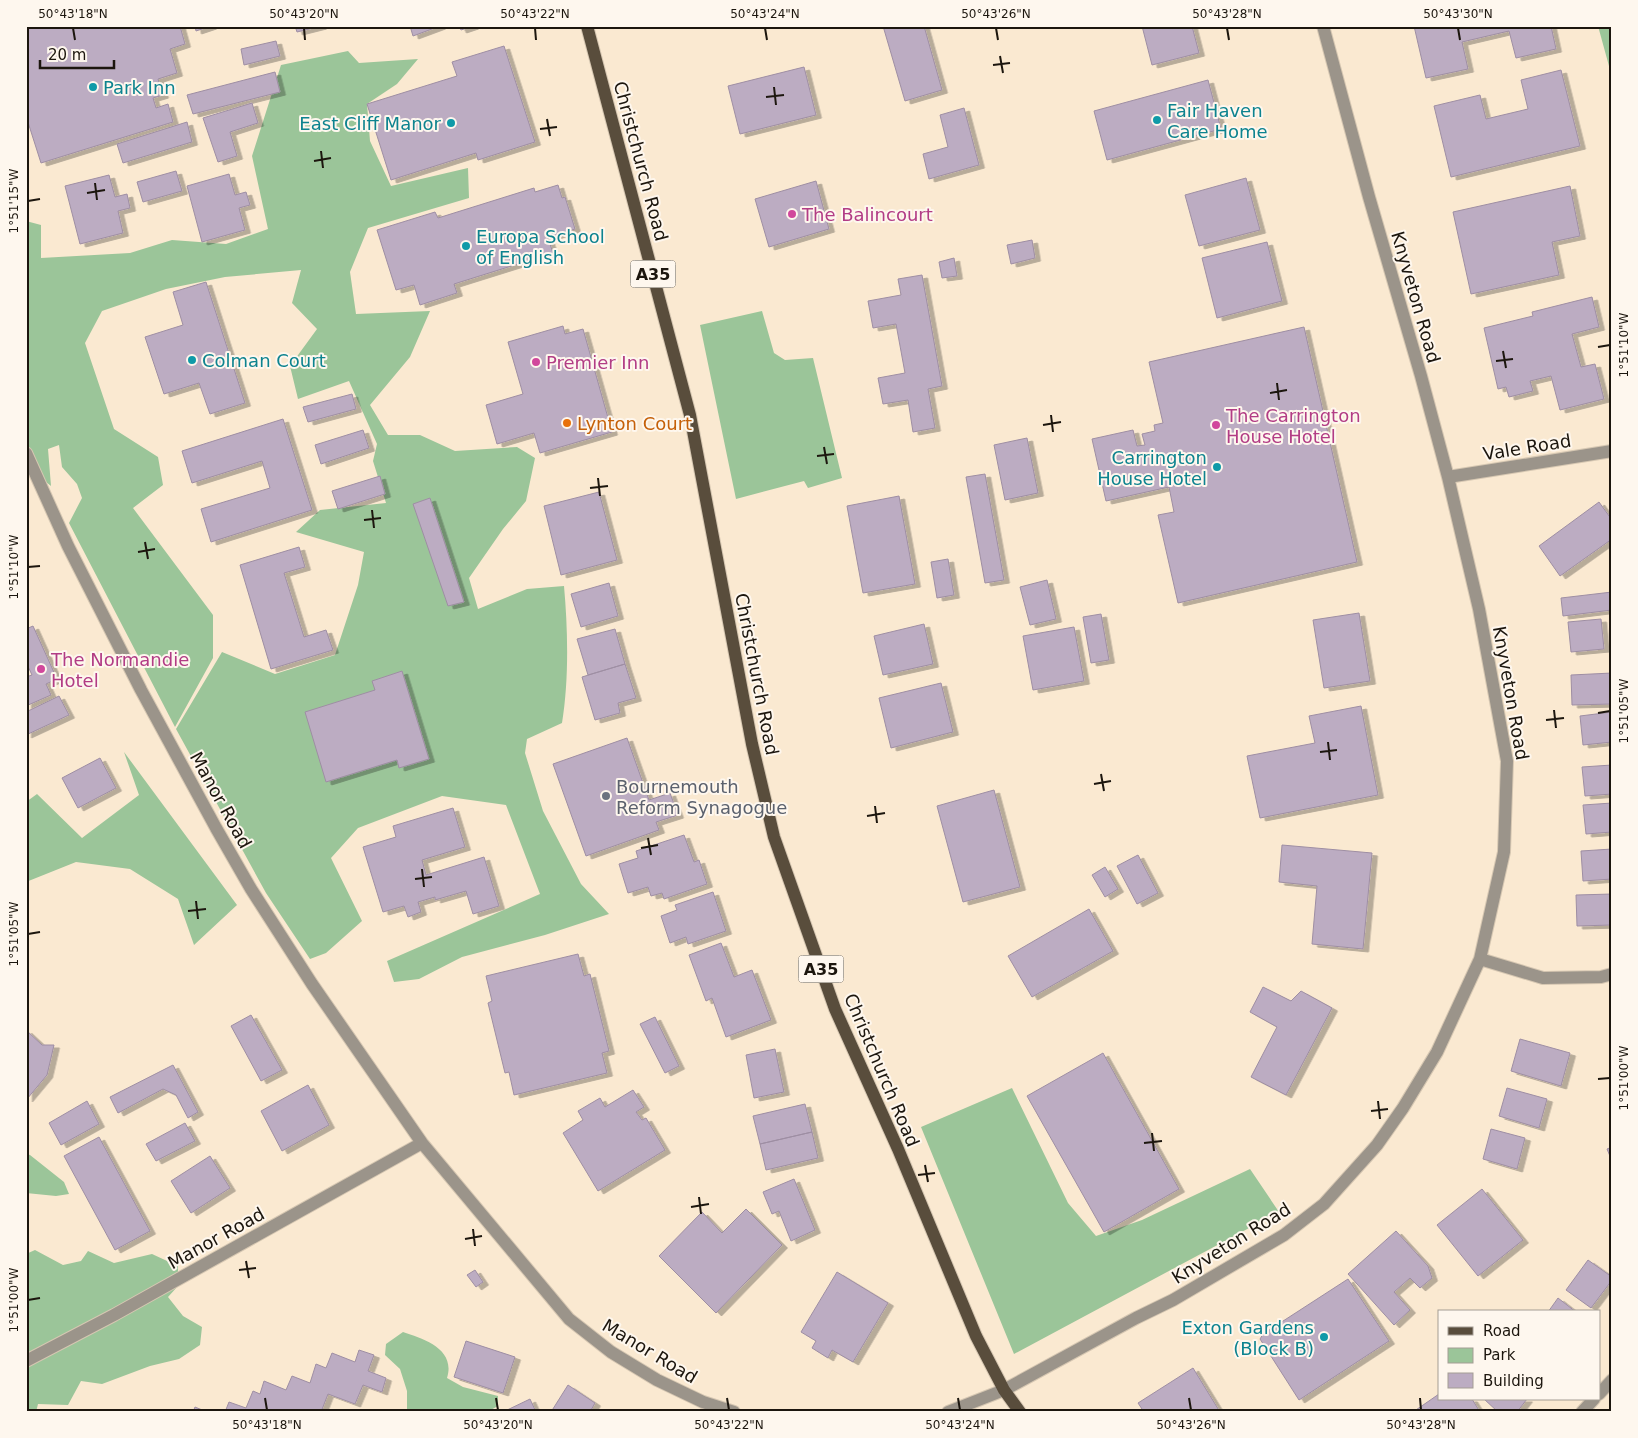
<svg xmlns="http://www.w3.org/2000/svg" width="1638" height="1438" font-family="'DejaVu Sans',sans-serif">
<style>
.green{fill:#9bc599}
.building{fill:#bcacc2;stroke:#9e8ea3;filter:url(#shadow)}
.lines{fill:none;stroke-linecap:round;stroke-linejoin:round}
.minor-casing{stroke:#d6c7b2;stroke-width:14}
.primary-casing{stroke:#d6c7b2;stroke-width:14}
.minor{stroke:#9b948a;stroke-width:12}
.primary{stroke:#594d3c;stroke-width:12}
.ticks{fill:none;stroke:#1c160e;stroke-width:2}
.culture-dot{fill:#0f9aa8;stroke:#fef7ee;stroke-width:2}
.hotel-dot{fill:#d1479c;stroke:#fef7ee;stroke-width:2}
.food-dot{fill:#e8710a;stroke:#fef7ee;stroke-width:2}
.worship-dot{fill:#6b7280;stroke:#fef7ee;stroke-width:2}
.labels{text-anchor:middle;dominant-baseline:central;stroke-width:4;stroke-linejoin:round;paint-order:stroke}
.shield{fill:#fef7ee;stroke:#605a51;stroke-width:1}
.shield-label{font-size:16px;font-weight:bold;fill:#1c160e}
.culture-label{font-size:18px;fill:#0d838f;stroke:#fef7ee;text-anchor:start}
.street-label{font-size:18px;fill:#1c160e;stroke:#fef7ee}
.hotel-label{font-size:18px;fill:#b23c85;stroke:#fef7ee;text-anchor:start}
.food-label{font-size:18px;fill:#c56008;stroke:#fef7ee;text-anchor:start}
.worship-label{font-size:18px;fill:#5b616d;stroke:#fef7ee;text-anchor:start}
.neatline{fill:none;stroke:#1c160e;stroke-width:2}
.ticks-label{font-size:12px;text-anchor:middle;fill:#1c160e}
</style>
<defs>
<filter id="shadow"><feDropShadow dx="5.5" dy="3" stdDeviation="0" flood-color="#0004"/></filter>
</defs>
<rect width="100%" height="100%" fill="#fae9d1"/>
<path class="green" d="M 1598,26 L 1612,26 L 1612,77 Z
M 348,51 L 359,63 L 418,59 L 397,84 L 367,104 L 370,141 L 391,186 L 468,168 L 469,198 L 368,228 L 350,272 L 356,314 L 430,311 L 410,357 L 370,405 L 388,435 L 420,435 L 455,451 L 517,447 L 535,458 L 526,501 L 503,529 L 469,578 L 478,609 L 527,589 L 564,586 C 568,630 569,680 562,723 L 527,739 L 525,753 L 543,811 L 581,884 L 609,914 L 545,935 L 462,957 L 419,979 L 394,982 L 387,961 L 540,894 L 506,805 L 442,796 L 358,828 L 331,858 L 362,921 L 326,953 L 310,959 L 266,893 L 176,729 L 222,652 L 275,674 L 335,655 L 358,585 L 364,552 L 296,532 L 320,510 L 386,503 L 373,461 L 377,444 L 349,381 L 298,399 L 290,366 L 317,329 L 292,303 L 301,270 L 225,277 L 166,289 L 102,311 L 85,343 L 114,429 L 158,457 L 163,485 L 133,508 L 213,615 L 213,658 L 175,727 L 69,523 L 82,498 L 77,484 L 62,467 L 59,445 L 48,449 L 51,486 L 41,478 L 26,443 L 26,221 L 41,225 L 41,258 L 130,253 L 172,240 L 226,244 L 268,229 L 252,156 L 281,65 Z
M 762,311 L 774,353 L 785,360 L 813,358 L 842,478 L 808,488 L 804,481 L 736,499 L 700,325 Z
M 124,752 L 237,905 L 194,945 L 178,899 L 130,869 L 76,862 L 26,882 L 26,802 L 37,794 L 82,838 L 139,795 Z
M 1012,1088 L 1068,1203 L 1096,1236 L 1142,1220 L 1250,1169 L 1279,1212 L 1014,1354 L 921,1127 Z
M 26,1154 L 30,1155 L 64,1182 L 69,1194 L 56,1196 L 26,1193 Z
M 35,1250 L 63,1265 L 81,1261 L 88,1251 L 114,1263 L 152,1254 L 178,1266 L 178,1286 L 168,1297 L 183,1316 L 202,1327 L 200,1345 L 179,1359 L 150,1366 L 102,1384 L 81,1381 L 68,1405 L 38,1404 L 36,1412 L 26,1412 L 26,1254 Z
M 403,1332 C 424,1339 456,1349 447,1378 L 463,1387 L 498,1396 L 498,1406 L 487,1412 L 407,1412 L 407,1391 L 400,1369 L 385,1355 L 386,1344 Z"/>
<path class="building" d="M 36,26 L 180,26 L 185,44 L 170,49 L 177,73 L 158,79 L 163,95 L 153,98 L 156,108 L 168,104 L 173,122 L 41,163 L 26,116 L 26,29 Z
M 195,26 L 211,26 L 196,31 Z
M 295,26 L 321,26 L 297,32 Z
M 410,26 L 440,26 L 413,36 Z
M 459,26 L 473,26 L 461,30 Z
M 883,26 L 924,26 L 942,90 L 905,101 Z
M 1142,26 L 1192,26 L 1199,53 L 1152,65 Z
M 1414,26 L 1551,26 L 1556,49 L 1516,58 L 1509,31 L 1462,42 L 1468,69 L 1426,78 Z
M 276,41 L 280,56 L 244,65 L 241,49 Z
M 504,46 L 535,142 L 478,160 L 476,153 L 391,180 L 367,104 L 457,76 L 452,62 Z
M 804,67 L 816,115 L 740,134 L 728,86 Z
M 1561,70 L 1580,146 L 1451,177 L 1434,106 L 1480,95 L 1486,119 L 1528,109 L 1521,80 Z
M 275,72 L 280,92 L 193,114 L 187,95 Z
M 1208,80 L 1221,129 L 1107,160 L 1094,111 Z
M 252,103 L 258,123 L 230,132 L 237,156 L 218,162 L 203,118 Z
M 964,108 L 979,165 L 929,179 L 923,154 L 948,147 L 940,115 Z
M 187,122 L 192,142 L 123,163 L 117,144 Z
M 176,171 L 182,191 L 143,202 L 137,182 Z
M 229,174 L 235,195 L 246,192 L 250,205 L 239,208 L 245,230 L 202,242 L 187,186 Z
M 109,175 L 115,197 L 127,194 L 130,208 L 118,211 L 123,233 L 80,244 L 65,186 Z
M 1246,178 L 1260,230 L 1199,246 L 1185,195 Z
M 816,181 L 829,229 L 769,247 L 755,199 Z
M 558,185 L 562,198 L 565,197 L 575,229 L 548,238 L 553,253 L 454,284 L 457,293 L 420,305 L 414,285 L 396,290 L 377,230 L 435,212 L 438,218 L 534,188 L 535,192 Z
M 1570,186 L 1580,236 L 1552,242 L 1559,275 L 1471,294 L 1453,212 Z
M 1032,240 L 1035,258 L 1011,264 L 1007,245 Z
M 1267,242 L 1282,301 L 1217,318 L 1202,258 Z
M 954,258 L 957,276 L 942,278 L 939,262 Z
M 922,275 L 942,386 L 928,389 L 935,428 L 913,432 L 908,400 L 883,404 L 878,378 L 905,373 L 896,324 L 873,328 L 868,301 L 901,295 L 898,279 Z
M 206,282 L 245,403 L 210,414 L 199,383 L 164,394 L 145,337 L 183,325 L 173,292 Z
M 1592,297 L 1599,327 L 1572,334 L 1581,367 L 1595,364 L 1604,399 L 1560,410 L 1551,376 L 1530,381 L 1533,391 L 1509,397 L 1506,387 L 1498,389 L 1484,328 L 1533,316 L 1532,312 Z
M 563,326 L 565,334 L 583,329 L 612,432 L 540,453 L 534,433 L 497,444 L 486,405 L 523,394 L 508,342 Z
M 1304,327 L 1357,562 L 1178,603 L 1158,515 L 1174,512 L 1169,487 L 1106,501 L 1092,439 L 1133,430 L 1137,446 L 1145,445 L 1142,434 L 1155,431 L 1154,425 L 1163,423 L 1149,362 Z
M 352,394 L 356,409 L 308,422 L 303,407 Z
M 283,419 L 312,510 L 211,542 L 201,509 L 270,488 L 262,461 L 192,483 L 182,451 Z
M 363,430 L 369,448 L 321,464 L 315,445 Z
M 1027,438 L 1038,493 L 1005,500 L 994,445 Z
M 985,474 L 1004,580 L 985,583 L 966,477 Z
M 380,476 L 385,494 L 338,509 L 332,491 Z
M 599,492 L 617,560 L 561,575 L 544,506 Z
M 899,496 L 915,584 L 863,593 L 847,506 Z
M 430,498 L 464,602 L 448,606 L 413,504 Z
M 1599,502 L 1612,520 L 1612,539 L 1560,576 L 1539,546 Z
M 299,547 L 305,567 L 284,573 L 304,637 L 326,630 L 333,650 L 271,669 L 240,565 Z
M 948,559 L 954,595 L 937,598 L 931,562 Z
M 1047,580 L 1056,619 L 1030,625 L 1020,587 Z
M 609,583 L 618,616 L 581,627 L 571,594 Z
M 1612,592 L 1612,610 L 1563,616 L 1561,598 Z
M 1359,613 L 1370,681 L 1324,688 L 1313,620 Z
M 1101,614 L 1109,660 L 1091,663 L 1083,617 Z
M 1601,619 L 1604,649 L 1571,652 L 1568,622 Z
M 924,624 L 933,664 L 883,675 L 874,636 Z
M 33,626 L 57,679 L 46,684 L 51,695 L 26,706 L 26,677 L 32,675 L 26,662 L 26,629 Z
M 1074,627 L 1084,681 L 1033,690 L 1023,636 Z
M 615,629 L 625,664 L 588,675 L 577,639 Z
M 625,664 L 636,698 L 618,703 L 620,713 L 595,720 L 582,677 Z
M 402,671 L 429,759 L 399,768 L 397,760 L 326,782 L 305,712 L 375,690 L 372,681 Z
M 1612,673 L 1612,704 L 1572,705 L 1571,675 Z
M 941,683 L 953,732 L 891,748 L 879,698 Z
M 59,696 L 69,715 L 26,735 L 26,712 Z
M 1361,706 L 1378,795 L 1260,818 L 1247,756 L 1315,743 L 1309,716 Z
M 1612,712 L 1612,742 L 1583,745 L 1580,716 Z
M 627,738 L 649,800 L 670,793 L 678,815 L 656,822 L 659,830 L 586,856 L 553,764 Z
M 100,758 L 116,788 L 78,808 L 62,778 Z
M 1612,765 L 1612,794 L 1585,796 L 1582,767 Z
M 994,790 L 1020,887 L 963,902 L 937,806 Z
M 1612,803 L 1612,832 L 1586,834 L 1583,805 Z
M 453,808 L 465,847 L 422,860 L 426,875 L 484,857 L 499,906 L 473,914 L 466,891 L 435,900 L 435,897 L 418,902 L 421,912 L 408,917 L 404,906 L 383,912 L 363,847 L 396,837 L 393,826 Z
M 684,835 L 694,862 L 699,860 L 707,884 L 664,899 L 662,893 L 651,896 L 648,887 L 628,893 L 619,864 L 638,858 L 636,851 Z
M 1282,845 L 1372,853 L 1363,949 L 1312,944 L 1317,886 L 1279,882 Z
M 1612,849 L 1612,879 L 1583,881 L 1581,851 Z
M 1138,855 L 1158,893 L 1137,904 L 1117,866 Z
M 1105,867 L 1118,889 L 1105,897 L 1092,875 Z
M 713,892 L 726,931 L 688,944 L 686,937 L 670,943 L 661,916 L 677,910 L 675,905 Z
M 1612,894 L 1612,925 L 1577,926 L 1576,895 Z
M 1089,909 L 1113,951 L 1032,997 L 1008,956 Z
M 721,943 L 734,977 L 752,970 L 771,1020 L 726,1037 L 712,998 L 706,1001 L 689,955 Z
M 578,954 L 584,976 L 590,974 L 609,1051 L 602,1053 L 607,1073 L 514,1095 L 509,1072 L 505,1073 L 488,1003 L 492,1001 L 486,976 Z
M 1263,987 L 1291,1001 L 1301,991 L 1332,1008 L 1286,1095 L 1251,1077 L 1277,1027 L 1250,1012 Z
M 251,1015 L 282,1070 L 261,1081 L 231,1026 Z
M 655,1017 L 679,1066 L 665,1073 L 640,1024 Z
M 26,1030 L 42,1045 L 54,1045 L 47,1075 L 27,1099 Z
M 1520,1039 L 1570,1053 L 1561,1086 L 1511,1071 Z
M 775,1049 L 784,1092 L 754,1098 L 746,1055 Z
M 1103,1053 L 1179,1189 L 1104,1232 L 1027,1096 Z
M 173,1065 L 198,1112 L 188,1118 L 176,1095 L 163,1089 L 118,1113 L 110,1097 Z
M 308,1085 L 329,1125 L 282,1151 L 261,1111 Z
M 1507,1088 L 1547,1099 L 1539,1128 L 1499,1116 Z
M 633,1090 L 644,1107 L 636,1112 L 642,1120 L 646,1118 L 665,1150 L 598,1191 L 563,1133 L 583,1120 L 578,1111 L 600,1098 L 605,1107 Z
M 87,1101 L 99,1124 L 61,1145 L 49,1123 Z
M 805,1104 L 812,1132 L 760,1144 L 753,1116 Z
M 185,1123 L 195,1141 L 156,1161 L 146,1144 Z
M 1491,1129 L 1525,1138 L 1517,1169 L 1483,1159 Z
M 812,1132 L 818,1158 L 766,1170 L 760,1144 Z
M 99,1137 L 150,1231 L 115,1250 L 64,1156 Z
M 1612,1147 L 1612,1161 L 1607,1149 Z
M 210,1156 L 230,1188 L 191,1213 L 171,1181 Z
M 794,1179 L 815,1230 L 791,1241 L 779,1211 L 772,1214 L 763,1192 Z
M 1482,1189 L 1523,1240 L 1478,1276 L 1437,1225 Z
M 746,1209 L 782,1245 L 716,1313 L 659,1256 L 702,1212 L 722,1233 Z
M 1396,1231 L 1428,1266 L 1432,1278 L 1420,1288 L 1410,1278 L 1394,1292 L 1410,1310 L 1394,1325 L 1348,1274 Z
M 1588,1260 L 1612,1277 L 1612,1280 L 1591,1308 L 1566,1290 Z
M 475,1270 L 483,1282 L 476,1287 L 467,1275 Z
M 837,1272 L 888,1303 L 853,1362 L 832,1350 L 828,1358 L 812,1348 L 816,1341 L 801,1332 Z
M 1348,1279 L 1389,1341 L 1299,1400 L 1260,1339 L 1263,1334 Z
M 1558,1298 L 1576,1312 L 1548,1312 Z
M 466,1341 L 515,1357 L 503,1393 L 454,1377 Z
M 359,1350 L 374,1355 L 368,1371 L 386,1378 L 382,1392 L 363,1385 L 355,1404 L 328,1394 L 321,1412 L 225,1412 L 229,1402 L 246,1408 L 253,1391 L 260,1394 L 264,1381 L 286,1390 L 292,1376 L 310,1383 L 316,1364 L 326,1368 L 332,1353 L 355,1362 Z
M 1193,1368 L 1220,1412 L 1144,1412 L 1138,1403 Z
M 568,1385 L 595,1403 L 590,1412 L 551,1412 Z
M 1439,1394 L 1439,1399 L 1472,1399 L 1480,1412 L 1413,1412 Z
M 530,1399 L 536,1412 L 503,1412 Z
M 1484,1399 L 1527,1399 L 1517,1412 L 1498,1412 Z
M 195,1407 L 207,1412 L 193,1412 Z"/>
<g class="lines">
<defs>
<path id="minor" d="M 26,453 L 68,546 L 141,690 L 216,828 L 251,889 L 312,984 L 422,1143 L 569,1319 L 611,1352 L 657,1380 L 703,1402 L 734,1412
M 1448,477 L 1612,451
M 1480,959 L 1543,978 L 1601,977 L 1612,974
M 26,1361 L 114,1315 L 422,1143
M 1599,1394 L 1612,1380
M 948,1412 L 1004,1390 L 1136,1318 L 1173,1300 L 1284,1235 L 1324,1204 L 1377,1145 L 1403,1108 L 1437,1052 L 1480,959 L 1504,852 L 1507,761 L 1479,609 L 1448,477 L 1421,376 L 1369,197 L 1323,26
M 1582,1412 L 1594,1399"/>
<path id="primary" d="M 587,26 L 690,415 L 752,744 L 774,837 L 835,1009 L 898,1149 L 976,1336 L 1004,1390 L 1020,1412"/>
</defs>
<use href="#minor" class="minor-casing"/>
<use href="#primary" class="primary-casing"/>
<use href="#minor" class="minor"/>
<use href="#primary" class="primary"/>
</g>
<path class="ticks" d="M 73,28 L 75,40M 304,28 L 305,40M 535,28 L 536,40M 765,28 L 767,40M 996,28 L 998,40M 1227,28 L 1229,40M 1458,28 L 1460,40M 1000,56 L 1003,73M 993,65 L 1010,63M 774,87 L 776,105M 766,97 L 784,95M 547,119 L 550,136M 540,129 L 557,127M 321,151 L 323,168M 314,161 L 331,158M 95,183 L 97,200M 87,193 L 105,190M 28,201 L 40,199M 1598,347 L 1610,345M 1503,351 L 1506,368M 1496,361 L 1513,359M 1277,383 L 1279,400M 1270,393 L 1287,390M 1051,415 L 1053,432M 1043,425 L 1061,422M 824,447 L 827,464M 817,456 L 834,454M 598,478 L 600,496M 590,488 L 608,486M 372,510 L 374,528M 364,520 L 381,518M 145,542 L 148,559M 138,552 L 155,549M 28,567 L 40,566M 1554,710 L 1556,728M 1598,713 L 1610,711M 1546,720 L 1564,718M 1328,742 L 1330,760M 1320,752 L 1337,750M 1101,774 L 1104,791M 1094,784 L 1111,781M 875,806 L 877,823M 867,816 L 885,813M 648,838 L 651,855M 641,848 L 658,845M 422,869 L 424,887M 415,879 L 432,877M 196,901 L 198,919M 188,911 L 206,909M 28,934 L 40,932M 1598,1079 L 1610,1078M 1378,1101 L 1380,1119M 1371,1111 L 1388,1109M 1152,1133 L 1154,1151M 1144,1143 L 1162,1141M 925,1165 L 928,1182M 918,1175 L 935,1173M 699,1197 L 701,1214M 691,1207 L 709,1204M 473,1229 L 475,1246M 465,1239 L 482,1236M 246,1261 L 249,1278M 239,1270 L 256,1268M 28,1300 L 40,1298M 265,1398 L 267,1410M 496,1398 L 498,1410M 727,1398 L 729,1410M 958,1398 L 960,1410M 1189,1398 L 1191,1410M 1420,1398 L 1421,1410"/>
<g class="culture-dot">
<circle cx="93" cy="87" r="5"/>
<circle cx="1157" cy="120" r="5"/>
<circle cx="451" cy="123" r="5"/>
<circle cx="466" cy="246" r="5"/>
<circle cx="192" cy="360" r="5"/>
<circle cx="1217" cy="467" r="5"/>
<circle cx="1324" cy="1337" r="5"/>
</g>
<g class="hotel-dot">
<circle cx="792" cy="214" r="5"/>
<circle cx="536" cy="362" r="5"/>
<circle cx="1216" cy="425" r="5"/>
<circle cx="41" cy="669" r="5"/>
</g>
<circle class="food-dot" cx="567" cy="423" r="5"/>
<circle class="worship-dot" cx="606" cy="796" r="5"/>
<g class="labels">
<g class="shield">
<rect x="630.5" y="260.5" width="45" height="27" rx="4"/>
<rect x="798.5" y="955.5" width="45" height="27" rx="4"/>
</g>
<g class="shield-label">
<text x="653" y="274">A35</text>
<text x="821" y="969">A35</text>
</g>
<g class="culture-label">
<text x="103" y="87">Park Inn</text>
<text x="1167" y="110">Fair Haven<tspan x="1167" dy="21">Care Home</tspan></text>
<text x="441" y="123" text-anchor="end">East Cliff Manor</text>
<text x="476" y="236">Europa School<tspan x="476" dy="21">of English</tspan></text>
<text x="202" y="360">Colman Court</text>
<text x="1207" y="457" text-anchor="end">Carrington<tspan x="1207" dy="21">House Hotel</tspan></text>
<text x="1314" y="1327" text-anchor="end">Exton Gardens<tspan x="1314" dy="21">(Block B)</tspan></text>
</g>
<g class="street-label">
<text transform="translate(641 161) rotate(75)">Christchurch Road</text>
<text transform="translate(1416 297) rotate(74)">Knyveton Road</text>
<text transform="translate(1527 447) rotate(-9)">Vale Road</text>
<text transform="translate(757 674) rotate(79)">Christchurch Road</text>
<text transform="translate(1511 693) rotate(80)">Knyveton Road</text>
<text transform="translate(221 800) rotate(61)">Manor Road</text>
<text transform="translate(882 1070) rotate(67)">Christchurch Road</text>
<text transform="translate(216 1238) rotate(-29)">Manor Road</text>
<text transform="translate(1231 1243) rotate(-32)">Knyveton Road</text>
<text transform="translate(650 1351) rotate(31)">Manor Road</text>
</g>
<g class="hotel-label">
<text x="802" y="214">The Balincourt</text>
<text x="546" y="362">Premier Inn</text>
<text x="1226" y="415">The Carrington<tspan x="1226" dy="21">House Hotel</tspan></text>
<text x="51" y="659">The Normandie<tspan x="51" dy="21">Hotel</tspan></text>
</g>
<g class="food-label">
<text x="577" y="423">Lynton Court</text>
</g>
<g class="worship-label">
<text x="616" y="786">Bournemouth<tspan x="616" dy="21">Reform Synagogue</tspan></text>
</g>
</g>
<rect width="1638" height="1438" fill="none" stroke="#fef7ee" stroke-width="55"/>
<rect x="1438" y="1310" width="162" height="90" fill="#fef7ee" stroke="#a49d94"/>
<rect x="1448" y="1327" width="25" height="8" fill="#594d3c" stroke="#a49d94"/>
<text x="1483" y="1336" font-size="15" fill="#1c160e">Road</text>
<rect x="1448" y="1348" width="25" height="15" fill="#9bc599" stroke="#a49d94"/>
<text x="1483" y="1360" font-size="15" fill="#1c160e">Park</text>
<rect x="1448" y="1373" width="25" height="15" fill="#bcacc2" stroke="#a49d94"/>
<text x="1483" y="1386" font-size="15" fill="#1c160e">Building</text>
<path d="M40 60v8h74v-8" fill="none" stroke="#1c160e" stroke-width="2.5"/>
<text x="48" y="60" font-size="15" fill="#1c160e" stroke="#fef7ee" stroke-width="4" paint-order="stroke">20 m</text>
<rect x="28" y="28" width="1582" height="1382" class="neatline"/>
<g class="ticks-label">
<text x="73" y="18">50°43'18"N</text>
<text x="304" y="18">50°43'20"N</text>
<text x="535" y="18">50°43'22"N</text>
<text x="765" y="18">50°43'24"N</text>
<text x="996" y="18">50°43'26"N</text>
<text x="1227" y="18">50°43'28"N</text>
<text x="1458" y="18">50°43'30"N</text>
<text transform="translate(14 201) rotate(-90)" y="4">1°51'15"W</text>
<text transform="translate(1624 345) rotate(-90)" y="4">1°51'10"W</text>
<text transform="translate(14 567) rotate(-90)" y="4">1°51'10"W</text>
<text transform="translate(1624 711) rotate(-90)" y="4">1°51'05"W</text>
<text transform="translate(14 934) rotate(-90)" y="4">1°51'05"W</text>
<text transform="translate(1624 1078) rotate(-90)" y="4">1°51'00"W</text>
<text transform="translate(14 1300) rotate(-90)" y="4">1°51'00"W</text>
<text x="267" y="1429">50°43'18"N</text>
<text x="498" y="1429">50°43'20"N</text>
<text x="729" y="1429">50°43'22"N</text>
<text x="960" y="1429">50°43'24"N</text>
<text x="1191" y="1429">50°43'26"N</text>
<text x="1421" y="1429">50°43'28"N</text>
</g>
</svg>
